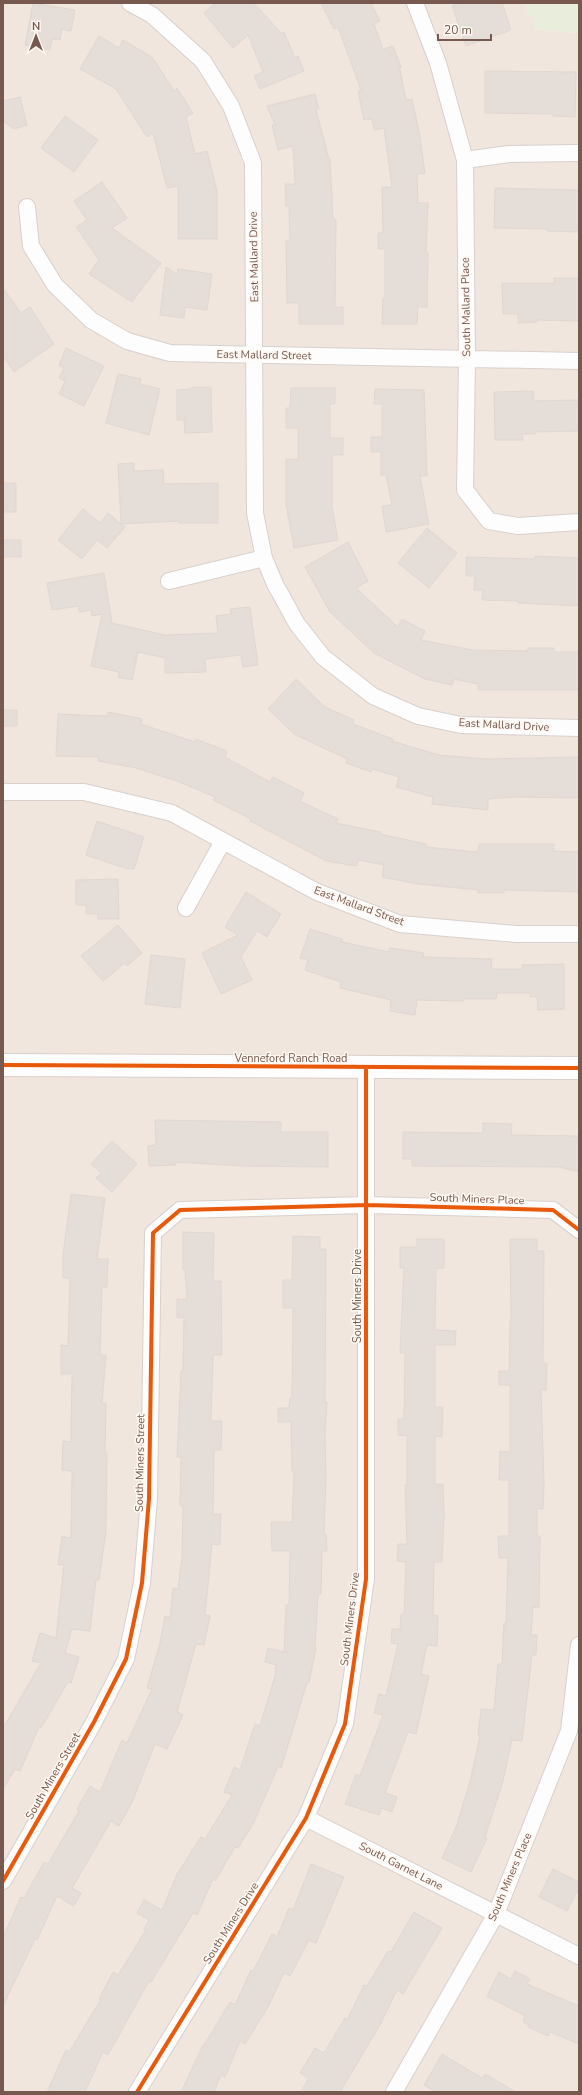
<svg xmlns="http://www.w3.org/2000/svg" width="582" height="2095" font-family="'Nunito Sans',sans-serif">
<style>
.residential{fill:#f1e6de}
.green{fill:#e8eedb}
.building{fill:#e5ddd7;stroke:#e1d7d2}
.lines{fill:none;stroke-linecap:round;stroke-linejoin:round}
.street-casing{stroke:#d7d0cc;stroke-width:18}
.secondary-casing{stroke:#d8d0cb;stroke-width:24}
.street{stroke:#fefdfd;stroke-width:16}
.secondary{stroke:#fefdfd;stroke-width:22}
.cycleway-casing{stroke:#fef8f2;stroke-width:6}
.cycleway{stroke:#e8590c;stroke-width:4}
.labels{text-anchor:middle;dominant-baseline:central;stroke-width:3;stroke-linejoin:round;paint-order:stroke}
.street-label{font-size:11px;fill:#77594f;stroke:#fef8f2}
</style>
<rect width="100%" height="100%" fill="#f8f4f0"/>
<path class="residential" d="M 3,3 L 524,3 L 536,29 L 579,33 L 579,2092 L 3,2092 Z"/>
<path class="green" d="M 524,3 L 579,3 L 579,33 L 536,29 Z"/>
<path class="building" d="M 33,3 L 75,10 L 71,31 L 62,29 L 60,40 L 52,39 L 50,50 L 25,45 Z
M 215,3 L 254,3 L 281,33 L 284,32 L 295,58 L 298,56 L 304,71 L 260,89 L 254,76 L 263,72 L 248,35 L 233,48 L 204,13 Z
M 321,3 L 371,3 L 380,21 L 374,24 L 383,49 L 393,46 L 401,67 L 398,70 L 400,70 L 406,100 L 412,99 L 419,131 L 425,173 L 417,174 L 418,203 L 428,203 L 426,253 L 428,253 L 427,307 L 418,307 L 417,324 L 382,324 L 383,298 L 385,298 L 385,249 L 378,249 L 378,233 L 383,233 L 382,187 L 392,187 L 384,128 L 374,130 L 372,119 L 364,120 L 358,91 L 361,90 L 338,27 L 334,29 Z
M 460,3 L 502,3 L 511,30 L 466,46 L 452,6 Z
M 99,36 L 119,48 L 123,40 L 152,57 L 174,91 L 177,88 L 193,113 L 186,117 L 195,154 L 207,151 L 217,191 L 217,239 L 178,239 L 178,186 L 167,188 L 153,133 L 147,137 L 116,89 L 80,69 Z
M 485,71 L 576,72 L 575,117 L 553,116 L 553,114 L 485,113 Z
M 315,94 L 319,109 L 316,110 L 329,159 L 330,159 L 333,219 L 336,219 L 335,307 L 343,307 L 343,324 L 299,324 L 299,303 L 287,303 L 286,241 L 290,241 L 289,206 L 286,206 L 285,184 L 295,184 L 293,146 L 278,150 L 272,125 L 275,125 L 267,106 Z
M 20,97 L 27,125 L 14,129 L 3,121 L 3,101 Z
M 65,116 L 98,140 L 74,172 L 41,148 Z
M 102,182 L 127,218 L 112,228 L 161,263 L 132,302 L 89,274 L 99,260 L 76,227 L 87,220 L 74,201 Z
M 495,188 L 579,190 L 579,232 L 547,231 L 547,229 L 494,228 Z
M 166,267 L 177,275 L 178,269 L 212,274 L 207,310 L 185,307 L 184,318 L 160,315 Z
M 554,278 L 579,278 L 579,321 L 537,320 L 537,322 L 518,323 L 518,314 L 503,314 L 502,283 L 554,283 Z
M 3,288 L 21,313 L 30,307 L 54,344 L 14,372 L 3,356 Z
M 66,348 L 104,366 L 84,406 L 59,394 L 65,381 L 59,378 L 64,368 L 59,365 Z
M 118,374 L 141,379 L 140,384 L 160,389 L 149,435 L 106,423 Z
M 192,387 L 211,387 L 212,432 L 185,433 L 184,420 L 177,420 L 177,390 L 192,389 Z
M 291,388 L 335,388 L 335,404 L 330,404 L 330,438 L 343,438 L 343,455 L 332,455 L 332,506 L 338,540 L 294,548 L 286,504 L 286,459 L 298,459 L 298,428 L 286,428 L 286,408 L 290,408 Z
M 375,389 L 424,390 L 427,476 L 420,476 L 429,524 L 386,532 L 382,506 L 392,505 L 386,475 L 381,475 L 381,452 L 371,452 L 371,437 L 382,437 L 382,404 L 374,404 Z
M 533,391 L 534,401 L 579,400 L 579,431 L 535,432 L 535,434 L 522,434 L 523,440 L 495,440 L 494,392 Z
M 134,463 L 134,471 L 163,470 L 164,484 L 218,483 L 218,523 L 179,523 L 179,521 L 121,524 L 125,527 L 107,548 L 97,540 L 82,559 L 58,540 L 83,509 L 100,523 L 108,513 L 121,524 L 118,464 Z
M 3,483 L 16,483 L 16,512 L 3,512 Z
M 427,528 L 457,553 L 429,588 L 398,563 Z
M 3,540 L 21,540 L 21,557 L 3,557 Z
M 348,542 L 368,581 L 356,588 L 398,627 L 402,619 L 425,631 L 421,640 L 472,650 L 528,651 L 528,648 L 554,648 L 554,652 L 579,652 L 579,690 L 478,690 L 478,684 L 454,679 L 452,685 L 425,679 L 374,653 L 330,612 L 305,567 Z
M 535,556 L 579,558 L 579,606 L 518,603 L 518,601 L 482,600 L 483,590 L 474,590 L 475,576 L 466,576 L 466,557 L 535,559 Z
M 104,573 L 112,623 L 165,635 L 218,633 L 216,616 L 231,614 L 230,609 L 250,607 L 258,665 L 243,667 L 241,655 L 205,659 L 206,672 L 165,673 L 165,658 L 138,652 L 132,680 L 118,677 L 119,672 L 91,666 L 102,614 L 92,616 L 91,610 L 79,612 L 78,606 L 52,610 L 47,583 Z
M 296,679 L 325,707 L 354,720 L 353,724 L 393,739 L 392,741 L 439,755 L 486,759 L 579,757 L 579,798 L 514,797 L 488,799 L 488,810 L 432,804 L 433,797 L 396,787 L 399,777 L 372,769 L 371,772 L 346,763 L 347,759 L 294,734 L 268,709 Z
M 3,710 L 17,710 L 17,726 L 3,726 Z
M 108,712 L 142,719 L 141,724 L 195,742 L 196,739 L 227,751 L 225,757 L 270,782 L 273,777 L 304,793 L 300,801 L 338,819 L 336,823 L 381,832 L 380,834 L 426,844 L 426,847 L 478,852 L 479,844 L 554,844 L 554,851 L 579,852 L 579,892 L 504,890 L 504,893 L 478,893 L 478,890 L 418,884 L 382,877 L 384,865 L 358,860 L 356,866 L 326,861 L 250,821 L 251,819 L 213,800 L 215,797 L 177,781 L 136,768 L 98,761 L 98,757 L 56,756 L 58,714 L 107,716 Z
M 97,821 L 144,837 L 134,869 L 128,869 L 86,855 Z
M 118,879 L 119,919 L 98,919 L 98,914 L 86,914 L 86,905 L 76,905 L 76,880 Z
M 246,892 L 281,914 L 267,937 L 257,931 L 241,957 L 252,980 L 221,994 L 202,953 L 238,935 L 225,927 Z
M 118,925 L 142,953 L 127,966 L 125,963 L 103,981 L 81,956 Z
M 310,929 L 342,939 L 342,942 L 389,952 L 390,948 L 424,953 L 423,957 L 492,959 L 491,969 L 522,969 L 522,965 L 564,964 L 564,1009 L 538,1010 L 537,997 L 530,997 L 530,993 L 497,993 L 496,999 L 463,999 L 463,1001 L 417,1000 L 415,1015 L 390,1011 L 391,1000 L 340,988 L 341,982 L 305,970 L 308,960 L 300,958 Z
M 151,955 L 185,959 L 180,1008 L 145,1004 Z
M 155,1120 L 281,1122 L 281,1132 L 328,1132 L 328,1167 L 242,1166 L 176,1162 L 176,1165 L 149,1166 L 148,1146 L 156,1145 Z
M 483,1123 L 512,1124 L 511,1135 L 579,1136 L 579,1172 L 559,1167 L 412,1166 L 412,1159 L 403,1159 L 403,1132 L 483,1133 Z
M 112,1141 L 137,1164 L 112,1192 L 96,1178 L 101,1173 L 91,1164 Z
M 71,1194 L 105,1198 L 97,1259 L 108,1259 L 107,1287 L 102,1287 L 100,1355 L 106,1355 L 102,1403 L 106,1403 L 105,1452 L 107,1452 L 106,1531 L 99,1580 L 96,1580 L 90,1631 L 72,1629 L 65,1653 L 79,1657 L 71,1683 L 68,1682 L 41,1728 L 39,1727 L 20,1771 L 15,1769 L 3,1789 L 3,1728 L 41,1663 L 32,1661 L 40,1633 L 56,1638 L 64,1565 L 58,1565 L 62,1536 L 71,1538 L 72,1471 L 62,1470 L 63,1441 L 71,1442 L 72,1374 L 61,1374 L 61,1345 L 68,1346 L 70,1278 L 63,1278 L 63,1255 Z
M 183,1232 L 214,1233 L 213,1281 L 221,1281 L 222,1355 L 213,1355 L 211,1421 L 222,1421 L 221,1450 L 214,1450 L 213,1514 L 221,1514 L 220,1545 L 212,1544 L 205,1615 L 210,1616 L 204,1645 L 196,1644 L 177,1712 L 183,1715 L 167,1749 L 155,1744 L 133,1800 L 119,1826 L 111,1821 L 72,1888 L 81,1893 L 74,1906 L 57,1896 L 37,1940 L 35,1939 L 3,2006 L 3,1937 L 21,1897 L 24,1898 L 44,1862 L 48,1864 L 79,1811 L 77,1809 L 90,1786 L 100,1792 L 122,1740 L 127,1743 L 152,1689 L 147,1688 L 160,1643 L 165,1616 L 170,1617 L 173,1588 L 178,1589 L 182,1557 L 183,1506 L 180,1506 L 181,1457 L 177,1457 L 181,1371 L 183,1371 L 184,1317 L 177,1318 L 177,1299 L 187,1299 L 185,1270 L 183,1270 Z
M 293,1236 L 320,1237 L 320,1249 L 326,1249 L 325,1402 L 327,1402 L 325,1431 L 326,1480 L 324,1534 L 326,1534 L 327,1551 L 322,1551 L 321,1594 L 318,1594 L 315,1648 L 316,1648 L 309,1683 L 307,1683 L 281,1768 L 278,1767 L 253,1824 L 238,1848 L 235,1847 L 215,1881 L 213,1879 L 197,1915 L 193,1913 L 151,1982 L 149,1981 L 108,2055 L 103,2052 L 85,2092 L 47,2092 L 66,2050 L 69,2052 L 101,1999 L 99,1999 L 113,1972 L 118,1975 L 146,1930 L 144,1929 L 149,1920 L 137,1913 L 144,1900 L 162,1910 L 177,1874 L 201,1837 L 205,1839 L 232,1795 L 224,1792 L 234,1767 L 240,1770 L 255,1724 L 260,1726 L 275,1676 L 276,1665 L 265,1662 L 268,1648 L 284,1652 L 286,1605 L 289,1605 L 290,1551 L 272,1551 L 271,1522 L 292,1522 L 294,1471 L 292,1471 L 291,1422 L 278,1422 L 278,1408 L 289,1408 L 290,1398 L 292,1398 L 293,1308 L 283,1308 L 283,1280 L 292,1280 Z
M 417,1239 L 444,1239 L 444,1268 L 436,1268 L 435,1330 L 456,1331 L 455,1345 L 435,1345 L 435,1407 L 443,1407 L 442,1437 L 435,1436 L 435,1484 L 443,1484 L 444,1517 L 442,1562 L 434,1562 L 433,1615 L 438,1616 L 437,1646 L 427,1645 L 421,1674 L 429,1676 L 416,1734 L 408,1732 L 385,1793 L 397,1797 L 392,1812 L 381,1808 L 379,1815 L 345,1804 L 356,1774 L 360,1776 L 383,1715 L 374,1713 L 379,1694 L 386,1696 L 398,1644 L 391,1643 L 392,1629 L 400,1629 L 401,1614 L 404,1614 L 406,1562 L 397,1561 L 398,1544 L 407,1544 L 405,1485 L 407,1485 L 407,1436 L 398,1435 L 398,1419 L 404,1419 L 405,1353 L 400,1353 L 404,1268 L 400,1268 L 400,1247 L 417,1247 Z
M 510,1239 L 537,1239 L 537,1251 L 544,1251 L 543,1363 L 547,1363 L 546,1390 L 541,1390 L 544,1481 L 543,1509 L 537,1509 L 537,1536 L 540,1536 L 539,1608 L 533,1607 L 531,1635 L 537,1635 L 536,1655 L 532,1655 L 522,1741 L 512,1740 L 503,1781 L 485,1837 L 487,1838 L 471,1872 L 442,1858 L 456,1827 L 470,1782 L 480,1736 L 478,1736 L 481,1709 L 494,1710 L 498,1664 L 502,1664 L 504,1623 L 506,1623 L 508,1558 L 499,1558 L 498,1536 L 509,1536 L 509,1480 L 499,1480 L 500,1451 L 510,1452 L 510,1385 L 499,1385 L 499,1371 L 509,1371 L 510,1320 L 511,1320 Z
M 311,1864 L 344,1877 L 316,1943 L 309,1940 L 290,1976 L 284,1973 L 268,2007 L 245,2044 L 240,2041 L 225,2077 L 221,2075 L 214,2092 L 181,2092 L 203,2045 L 204,2045 L 230,2002 L 235,2005 L 251,1970 L 253,1971 L 272,1934 L 277,1937 L 289,1908 L 293,1910 Z
M 553,1869 L 579,1882 L 579,1888 L 567,1911 L 539,1897 Z
M 414,1912 L 442,1928 L 403,1994 L 397,1990 L 380,2025 L 340,2092 L 301,2092 L 309,2078 L 300,2073 L 315,2048 L 324,2053 L 345,2018 L 347,2020 L 364,1985 L 367,1986 L 388,1951 L 391,1952 Z
M 515,1971 L 530,1979 L 527,1984 L 579,2006 L 579,2044 L 550,2032 L 548,2036 L 528,2027 L 529,2025 L 523,2022 L 525,2016 L 487,1996 L 499,1972 L 511,1979 Z
M 442,2054 L 482,2078 L 485,2074 L 516,2092 L 436,2092 L 424,2085 Z"/>
<g class="lines">
<defs>
<path id="street" d="M 130,3 L 152,15 L 203,61 L 231,106 L 253,163 L 255,513 L 264,558 L 275,584 L 297,624 L 323,657 L 373,696 L 418,716 L 461,725 L 579,728
M 415,3 L 438,63 L 465,160 L 467,359 L 465,490 L 489,521 L 518,526 L 579,522
M 465,160 L 509,154 L 579,153
M 27,207 L 31,246 L 55,285 L 91,320 L 127,341 L 170,353 L 579,361
M 169,581 L 264,558
M 3,792 L 84,792 L 172,813 L 317,892 L 400,924 L 516,934 L 579,934
M 186,908 L 223,841
M 306,1818 L 579,1956
M 3,1881 L 94,1722 L 126,1659 L 142,1583 L 149,1499 L 153,1233 L 180,1210 L 367,1205 L 553,1210 L 579,1230
M 137,2092 L 306,1818 L 345,1724 L 366,1579 L 366,1067
M 394,2092 L 496,1914 L 569,1731 L 579,1645"/>
<path id="secondary" d="M 3,1065 L 579,1068"/>
</defs>
<use href="#street" class="street-casing"/>
<use href="#secondary" class="secondary-casing"/>
<use href="#street" class="street"/>
<use href="#secondary" class="secondary"/>
<defs>
<path id="cycleway" d="M 3,1065 L 579,1068
M 3,1881 L 94,1722 L 126,1659 L 142,1583 L 149,1499 L 153,1233 L 180,1210 L 367,1205 L 553,1210 L 579,1230
M 137,2092 L 306,1818 L 345,1724 L 366,1579 L 366,1067"/>
</defs>
<use href="#cycleway" class="cycleway-casing"/>
<use href="#cycleway" class="cycleway"/>
</g>
<g class="labels">
<g class="street-label">
<text transform="translate(254 257) rotate(-91)">East Mallard Drive</text>
<text transform="translate(466 307) rotate(-91)">South Mallard Place</text>
<text transform="translate(264 355) rotate(1)">East Mallard Street</text>
<text transform="translate(504 725) rotate(3)">East Mallard Drive</text>
<text transform="translate(359 906) rotate(20)">East Mallard Street</text>
<text x="291" y="1058">Venneford Ranch Road</text>
<text transform="translate(477 1199) rotate(2)">South Miners Place</text>
<text transform="translate(357 1296) rotate(-90)">South Miners Drive</text>
<text transform="translate(140 1463) rotate(-89)">South Miners Street</text>
<text transform="translate(350 1619) rotate(-83)">South Miners Drive</text>
<text transform="translate(53 1776) rotate(-60)">South Miners Street</text>
<text transform="translate(401 1866) rotate(27)">South Garnet Lane</text>
<text transform="translate(510 1877) rotate(-67)">South Miners Place</text>
<text transform="translate(231 1923) rotate(-58)">South Miners Drive</text>
</g>
</g>
<rect width="582" height="2095" fill="none" stroke="#77594f" stroke-width="8"/>
<g transform="translate(36 36)" stroke="#fef8f2" stroke-width="3" paint-order="stroke">
<path d="M0-3L7 15L0 10L-7 15Z" fill="#77594f"/>
<text y="-6" font-size="11" font-weight="bold" text-anchor="middle" fill="#77594f">N</text>
</g>
<path d="M438 34v6h53v-6" fill="none" stroke="#77594f" stroke-width="2"/>
<text x="444" y="34" font-size="12" fill="#77594f" stroke="#fef8f2" stroke-width="3" paint-order="stroke">20 m</text>
</svg>
